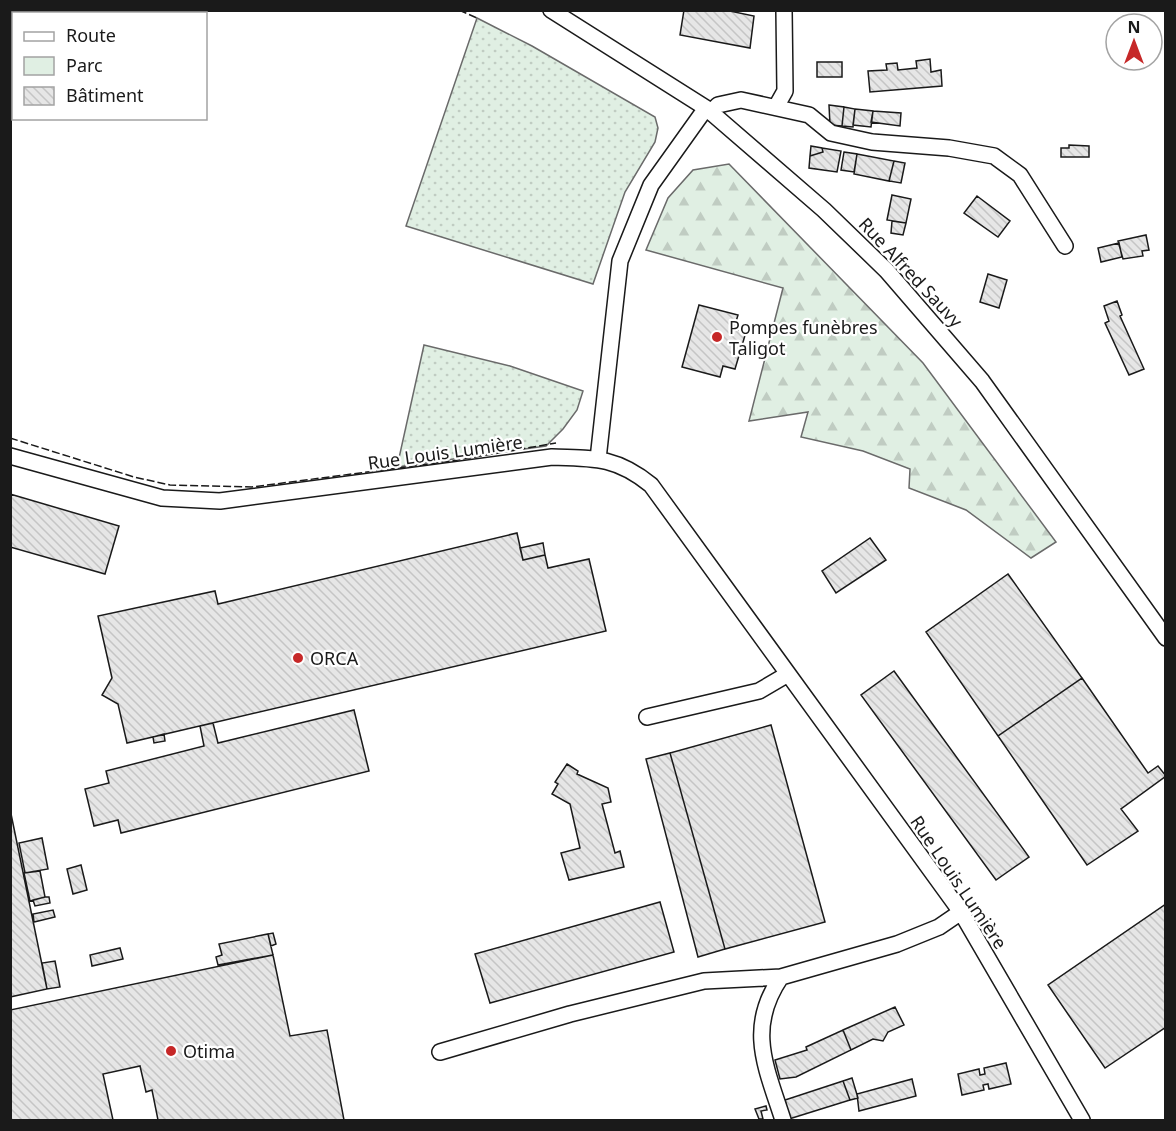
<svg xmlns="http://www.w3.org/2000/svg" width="1176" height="1131" font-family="'Noto Sans',sans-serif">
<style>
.green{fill:url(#green-dots);stroke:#6a6a6a;stroke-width:1.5}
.forest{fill:url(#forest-firs);stroke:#6a6a6a;stroke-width:1.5}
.building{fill:url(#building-back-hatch);stroke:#1a1a1a;stroke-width:1.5}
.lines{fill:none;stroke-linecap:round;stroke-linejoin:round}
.minor-casing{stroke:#1a1a1a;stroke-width:18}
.minor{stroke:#fff;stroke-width:15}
.fence{stroke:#1a1a1a;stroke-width:1.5;stroke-dasharray:8 3;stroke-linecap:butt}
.poi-dot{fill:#c62828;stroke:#fff;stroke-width:2}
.labels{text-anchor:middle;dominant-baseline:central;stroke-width:4.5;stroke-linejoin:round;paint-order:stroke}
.street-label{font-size:18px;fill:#1a1a1a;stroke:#fff}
.poi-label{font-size:18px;fill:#1a1a1a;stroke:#fff;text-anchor:start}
</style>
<defs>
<pattern id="green-dots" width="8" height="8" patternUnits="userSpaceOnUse" patternTransform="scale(1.5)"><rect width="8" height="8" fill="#e0efe3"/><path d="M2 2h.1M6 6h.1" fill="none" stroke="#c0ccc2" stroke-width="1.8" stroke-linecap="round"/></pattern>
<pattern id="forest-firs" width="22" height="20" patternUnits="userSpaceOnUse" patternTransform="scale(1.5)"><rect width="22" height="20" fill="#e0efe3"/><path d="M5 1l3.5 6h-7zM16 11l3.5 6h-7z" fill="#c0ccc2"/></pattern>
<pattern id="building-back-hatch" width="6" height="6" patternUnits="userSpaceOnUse" patternTransform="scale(1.5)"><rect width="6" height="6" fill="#e6e6e6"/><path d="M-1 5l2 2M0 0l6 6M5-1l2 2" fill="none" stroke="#c5c5c5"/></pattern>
</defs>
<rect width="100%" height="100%" fill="#fff"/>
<path class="green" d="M 477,18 L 532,46 L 655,117 L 658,128 L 655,142 L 625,192 L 593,284 L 406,226 Z
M 424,345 L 510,366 L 583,391 L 577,410 L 563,429 L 546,446 L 397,467 Z"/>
<path class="forest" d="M 729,164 L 923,363 L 1056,542 L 1031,558 L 966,510 L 909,488 L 910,469 L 863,451 L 801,437 L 808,412 L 749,421 L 783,288 L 646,250 L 668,198 L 693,170 Z"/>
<path class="building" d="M 684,10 L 725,10 L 754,16 L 750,48 L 680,35 Z
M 930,59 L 931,72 L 941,70 L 942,86 L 870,92 L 868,71 L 887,70 L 886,64 L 897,63 L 898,70 L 917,68 L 916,61 Z
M 817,62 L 842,62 L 842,77 L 817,77 Z
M 829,105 L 844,107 L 842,126 L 830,125 Z
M 844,107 L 855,109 L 853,127 L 842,126 Z
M 855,109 L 873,111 L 871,127 L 853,125 Z
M 873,111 L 901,113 L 900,126 L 871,122 Z
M 1069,145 L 1089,146 L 1089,157 L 1061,157 L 1061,148 L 1069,148 Z
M 811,146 L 822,148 L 823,152 L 810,156 Z
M 822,148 L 841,151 L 837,172 L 809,168 L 810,156 L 823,152 Z
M 844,152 L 857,154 L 854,172 L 841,170 Z
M 857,154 L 894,161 L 889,181 L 854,174 Z
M 894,161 L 905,163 L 901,183 L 889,181 Z
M 892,195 L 911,199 L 906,223 L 887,220 Z
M 977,196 L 1010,221 L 998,237 L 964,213 Z
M 892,221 L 906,223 L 903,235 L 891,233 Z
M 1146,235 L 1149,250 L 1142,251 L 1143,256 L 1123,259 L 1118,241 Z
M 1119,243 L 1122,257 L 1101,262 L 1098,248 Z
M 988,274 L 1007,280 L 999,308 L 980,302 Z
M 1117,301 L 1122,315 L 1120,316 L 1144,369 L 1129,375 L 1105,323 L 1109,321 L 1104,306 Z
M 699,305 L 738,315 L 734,328 L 746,332 L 735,369 L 723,366 L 720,377 L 682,367 Z
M 10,494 L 119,526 L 105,574 L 10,547 Z
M 517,533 L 523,560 L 545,555 L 548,568 L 589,559 L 606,631 L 127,743 L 118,704 L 102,695 L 112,678 L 98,616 L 215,591 L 218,604 Z
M 870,538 L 886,560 L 836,593 L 822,571 Z
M 543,543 L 545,555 L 523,560 L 520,548 Z
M 1008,574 L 1082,678 L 998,736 L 926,632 Z
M 894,671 L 1029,857 L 996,880 L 861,695 Z
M 1082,678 L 1148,773 L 1158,766 L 1166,776 L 1121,809 L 1138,831 L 1087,865 L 998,736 Z
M 354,710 L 369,771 L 121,833 L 118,820 L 94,826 L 85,789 L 109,783 L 106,771 L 204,746 L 200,726 L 213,723 L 218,743 Z
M 771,725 L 825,922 L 725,949 L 670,753 Z
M 164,734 L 165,741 L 154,743 L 153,737 Z
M 670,753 L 725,949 L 698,957 L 646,759 Z
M 567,764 L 578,771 L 577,774 L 608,788 L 611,802 L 602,804 L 615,853 L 620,851 L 624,867 L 569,880 L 561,853 L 580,848 L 570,804 L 552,794 L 558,784 L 555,782 Z
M 10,809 L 47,989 L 10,997 Z
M 42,838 L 48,869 L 25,873 L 19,843 Z
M 81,865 L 87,890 L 73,894 L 67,869 Z
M 40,871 L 45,897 L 30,901 L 24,873 Z
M 45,897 L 49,897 L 50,903 L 35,906 L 33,900 Z
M 660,902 L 674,952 L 490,1003 L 475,954 Z
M 1166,904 L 1166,1027 L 1105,1068 L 1048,985 Z
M 53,910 L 55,917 L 34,922 L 33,914 Z
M 273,933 L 276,944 L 271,946 L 268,934 Z
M 268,934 L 273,955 L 218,965 L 216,957 L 222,955 L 219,944 Z
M 120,948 L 123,959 L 92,966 L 90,955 Z
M 273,955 L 290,1036 L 327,1030 L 344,1120 L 158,1120 L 152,1090 L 146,1092 L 140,1066 L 103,1074 L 113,1120 L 10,1120 L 10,1010 Z
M 55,961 L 60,987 L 47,989 L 42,963 Z
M 895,1007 L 904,1025 L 888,1032 L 883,1041 L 873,1039 L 851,1050 L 843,1030 Z
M 843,1030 L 851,1050 L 796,1077 L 780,1079 L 775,1060 L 807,1050 L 806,1047 Z
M 1006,1063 L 1011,1084 L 989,1089 L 988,1084 L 983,1085 L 984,1090 L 962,1095 L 958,1074 L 979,1069 L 980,1075 L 985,1074 L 984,1068 Z
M 852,1078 L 858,1098 L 850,1100 L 843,1081 Z
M 912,1079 L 916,1096 L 859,1111 L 857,1094 Z
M 843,1081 L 850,1100 L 789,1119 L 785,1100 Z
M 766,1106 L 767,1110 L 761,1111 L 763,1119 L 759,1119 L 755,1109 Z"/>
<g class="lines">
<defs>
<path id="minor" d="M 551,10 L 706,108 L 824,210 L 887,271 L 982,381 L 1166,638
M 776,107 L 785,91 L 784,10
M 711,112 L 718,105 L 741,100 L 809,115 L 831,133 L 872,142 L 949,148 L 994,156 L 1020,175 L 1065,246
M 10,456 L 162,498 L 220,501 L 552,457 C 594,458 617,457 651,485 L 961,912 L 1082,1120
M 598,459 L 620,261 L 651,185 L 706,108
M 647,717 L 759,691 L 788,674
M 781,977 C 746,1028 766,1067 783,1120
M 440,1052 L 570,1014 L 704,981 L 781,977 L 897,944 L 939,927 L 961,912"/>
</defs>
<use href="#minor" class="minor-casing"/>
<use href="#minor" class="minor"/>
<path class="fence" d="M 459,10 L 477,18
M 10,438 L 134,477 L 170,485 L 252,487 L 452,461 L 556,443"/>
</g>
<g class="poi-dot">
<circle cx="717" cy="337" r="6"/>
<circle cx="298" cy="658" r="6"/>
<circle cx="171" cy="1051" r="6"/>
</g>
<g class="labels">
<g class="street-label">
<text transform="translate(911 272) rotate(47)">Rue Alfred Sauvy</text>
<text transform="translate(445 452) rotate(-8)">Rue Louis Lumière</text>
<text transform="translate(959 882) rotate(56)">Rue Louis Lumière</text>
</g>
<g class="poi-label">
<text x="729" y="327">Pompes funèbres<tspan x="729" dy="21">Taligot</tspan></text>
<text x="310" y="658">ORCA</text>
<text x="183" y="1051">Otima</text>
</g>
</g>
<rect width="1176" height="1131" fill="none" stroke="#1a1a1a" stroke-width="24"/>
<rect x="12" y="12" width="195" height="108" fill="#ffffff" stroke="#a3a3a3" stroke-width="1.5"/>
<rect x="24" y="32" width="30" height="9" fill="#ffffff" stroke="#a3a3a3" stroke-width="1.5"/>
<text x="66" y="42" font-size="18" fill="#1a1a1a">Route</text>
<rect x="24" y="57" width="30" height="18" fill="#e0efe3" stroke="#a3a3a3" stroke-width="1.5"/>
<text x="66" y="72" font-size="18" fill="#1a1a1a">Parc</text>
<rect x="24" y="87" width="30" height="18" fill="url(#building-back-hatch)" stroke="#a3a3a3" stroke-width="1.5"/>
<text x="66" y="102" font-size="18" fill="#1a1a1a">Bâtiment</text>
<g transform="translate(1134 42)"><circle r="28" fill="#ffffff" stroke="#a3a3a3" stroke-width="1.5"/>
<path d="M0-4.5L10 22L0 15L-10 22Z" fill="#c62828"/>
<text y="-9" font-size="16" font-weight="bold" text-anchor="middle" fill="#1a1a1a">N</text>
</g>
</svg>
